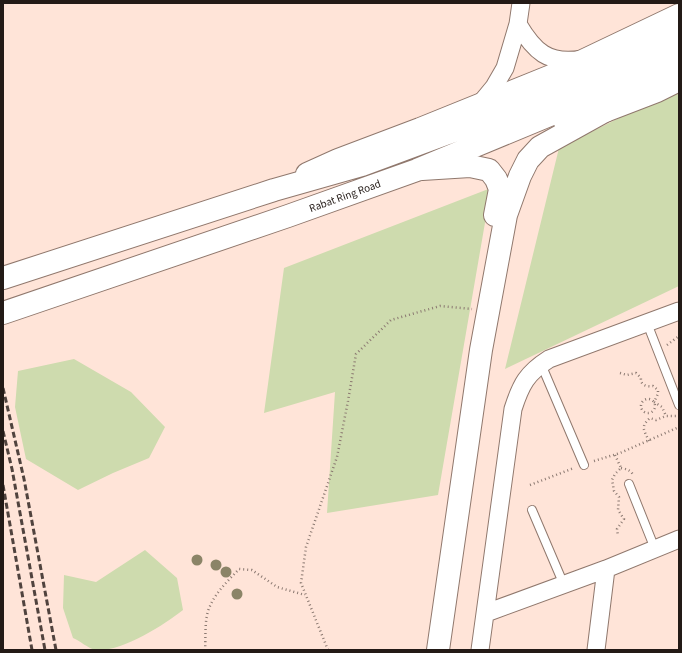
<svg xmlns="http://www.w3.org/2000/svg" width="682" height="653" font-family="'Source Sans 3',sans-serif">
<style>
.green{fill:#cedbae}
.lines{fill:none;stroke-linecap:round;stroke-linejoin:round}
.lane-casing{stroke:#90786d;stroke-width:10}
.street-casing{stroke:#90786d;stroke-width:19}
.primary-casing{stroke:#90786d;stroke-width:24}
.highway-casing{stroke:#90786d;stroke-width:24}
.path{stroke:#8b7971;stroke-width:2.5;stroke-dasharray:1 3;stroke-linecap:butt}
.lane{stroke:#fff;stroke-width:8}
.street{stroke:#fff;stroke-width:17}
.primary{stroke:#fff;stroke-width:22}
.highway{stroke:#fff;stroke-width:22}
.rail{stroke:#50433e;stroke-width:3;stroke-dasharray:6 3;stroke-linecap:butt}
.tree{fill:#8b8467}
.labels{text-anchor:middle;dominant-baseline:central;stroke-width:3;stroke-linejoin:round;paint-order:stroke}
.street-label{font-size:11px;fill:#231a16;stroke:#fff}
</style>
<rect width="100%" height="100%" fill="#ffe4d8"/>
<path class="green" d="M 679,88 L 679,286 L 505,369 L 559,148 Z
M 491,188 L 438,495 L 327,513 L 335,392 L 264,413 L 284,268 Z
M 74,359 L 131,392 L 165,427 L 149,458 L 113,473 L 78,490 L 26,459 L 15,407 L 18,371 Z
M 145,550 L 177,578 L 183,610 C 164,625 120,653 95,650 C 88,648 80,641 73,638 L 63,608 L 64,575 L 96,582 Z"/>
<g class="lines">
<defs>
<path id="lane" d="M 647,323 L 679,405
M 541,364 L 584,465
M 629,484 L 655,549
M 532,510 L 564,585"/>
<path id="street" d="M 518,24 C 534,51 548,65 582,59
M 480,104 L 494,87 L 505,68 L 518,24 L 521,3
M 486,613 L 606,569 L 679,539
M 480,650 L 513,409 C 521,384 527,373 549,359 L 679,311
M 596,650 L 606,569"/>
<path id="primary" d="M 422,169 L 470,166 L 489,170 L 496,179 L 500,189 L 495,215
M 307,174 L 338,160 L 420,129 L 551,76 L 679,15
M 438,650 L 481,350 L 506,215 L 520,176 L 528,160 L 540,147 L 605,111 L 657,91 L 679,80"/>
<path id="highway" d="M 565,122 L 605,111
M 3,278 L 274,190 L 362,165 L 529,103 L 594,77 L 679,37
M 3,313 L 288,216 L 417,170 L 641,77 L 679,60"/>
</defs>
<use href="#lane" class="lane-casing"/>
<use href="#street" class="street-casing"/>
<use href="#primary" class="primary-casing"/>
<use href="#highway" class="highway-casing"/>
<path class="path" d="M 667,345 L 679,336
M 620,373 L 627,375 L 636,373 L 641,378 C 640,385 647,387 653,386 L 658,390 L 658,394 L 654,402 L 662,407 L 666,416 L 677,416
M641 406a7 7 0 1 1 14 0a7 7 0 1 1-14 0Z
M 649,441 C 644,430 640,427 650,418 L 656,420 L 666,416
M 615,455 L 621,468 L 615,474 L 612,480 L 613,485 L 614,491 L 619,497 L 618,510 L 624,519 L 617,529 L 618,536
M 594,461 L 620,453 L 679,427
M 621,468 C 626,469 631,470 633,475
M 530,485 L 574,468
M 205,650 C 206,637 204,618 210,606 C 216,592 228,581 239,569 L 252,570 L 277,587 L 305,595
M 328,650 L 301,583 L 306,547 L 337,457 L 348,401 L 356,354 L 391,320 L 440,306 L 472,309"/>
<use href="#lane" class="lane"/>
<use href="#street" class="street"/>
<use href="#primary" class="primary"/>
<use href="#highway" class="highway"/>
<path class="rail" d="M 3,388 L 24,479 L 56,650
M 3,431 L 12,469 L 45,650
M 3,485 L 32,650"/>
</g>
<g class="tree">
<circle cx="197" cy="560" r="5.5"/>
<circle cx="216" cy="565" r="5.5"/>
<circle cx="226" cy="572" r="5.5"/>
<circle cx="237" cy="594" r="5.5"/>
</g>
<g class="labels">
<g class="street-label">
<text transform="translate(345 196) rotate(-20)">Rabat Ring Road</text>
</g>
</g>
<rect width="682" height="653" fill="none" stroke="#231a16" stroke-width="8"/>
</svg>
